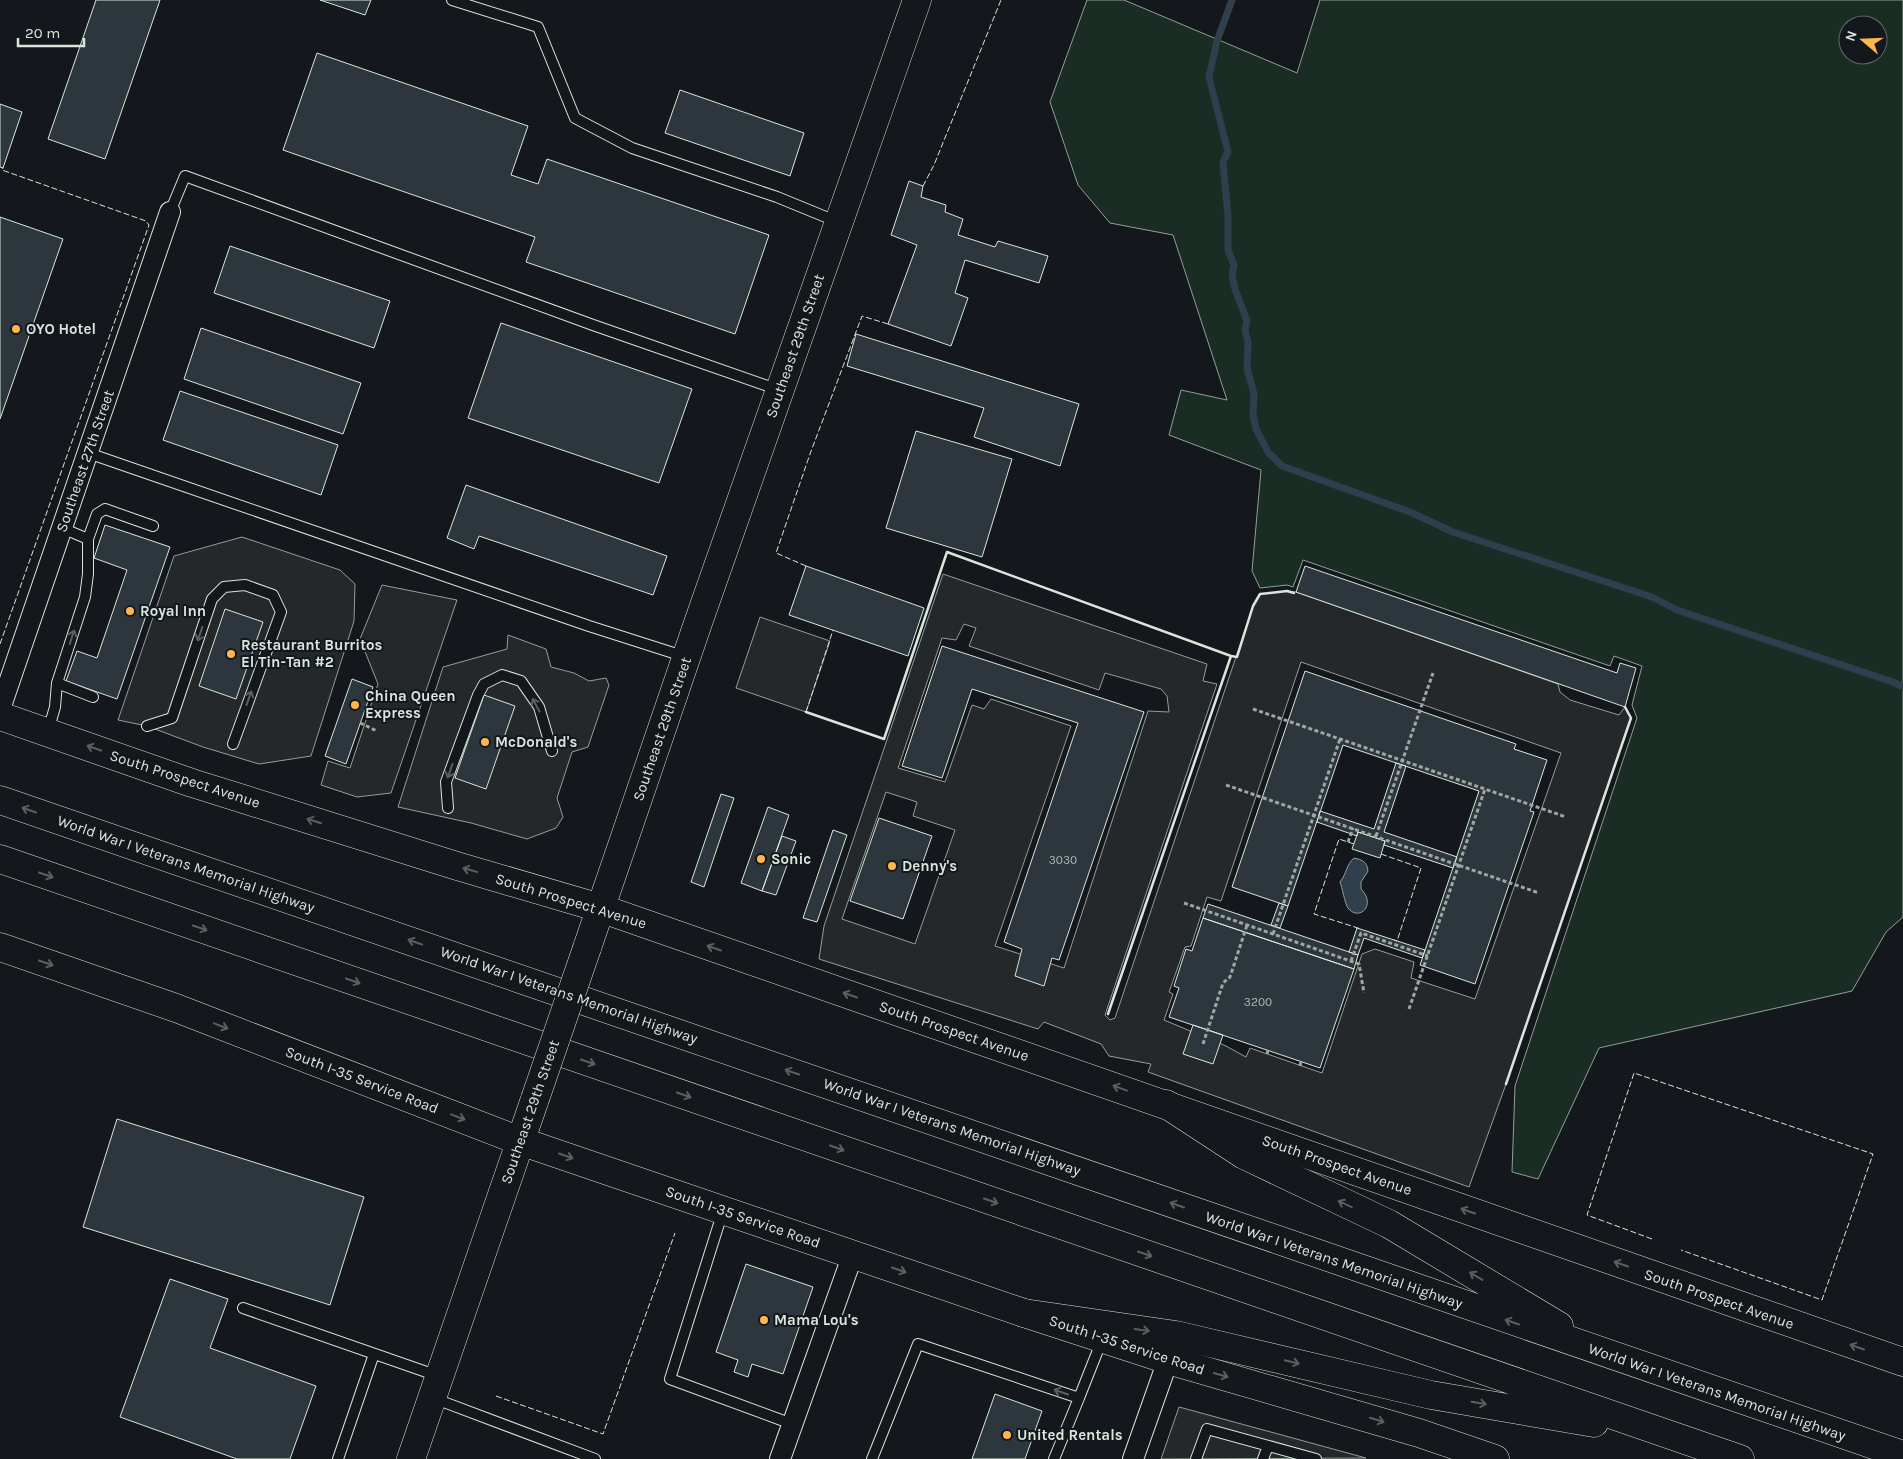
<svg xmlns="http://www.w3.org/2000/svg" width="1903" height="1459" font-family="Karla,sans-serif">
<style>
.green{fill:#1a2d24;stroke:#939e99;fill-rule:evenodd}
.parking{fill:#24282b;stroke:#939e99;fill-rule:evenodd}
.water{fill:#2f3f4d;stroke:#939e99}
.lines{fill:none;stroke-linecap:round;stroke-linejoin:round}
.stream{stroke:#2f3f4d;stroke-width:7}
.building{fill:#2c363c;stroke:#d8e6dc}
.service-casing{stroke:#d8e6dc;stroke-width:12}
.minor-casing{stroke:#d8e6dc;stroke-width:22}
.secondary-casing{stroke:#d8e6dc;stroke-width:29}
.motorway-casing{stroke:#d8e6dc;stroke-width:29}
.path{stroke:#9da8a2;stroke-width:3;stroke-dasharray:4 2.5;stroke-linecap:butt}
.service{stroke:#14181c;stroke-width:10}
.minor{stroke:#14181c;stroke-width:20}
.secondary{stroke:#14181c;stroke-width:28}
.motorway{stroke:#14181c;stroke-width:28}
.secondary-bridge-casing{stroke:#d8e6dc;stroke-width:29;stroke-linecap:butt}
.secondary-bridge{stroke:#14181c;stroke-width:28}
.fence{stroke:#d8e6dc;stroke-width:1;stroke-dasharray:6 2.5;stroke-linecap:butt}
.wall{stroke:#d8e6dc;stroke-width:2.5}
.oneway{stroke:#59605f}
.poi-dot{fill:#ffb74d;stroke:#14181c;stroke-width:2}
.labels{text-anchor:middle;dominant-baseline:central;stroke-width:4;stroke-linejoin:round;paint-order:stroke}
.number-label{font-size:12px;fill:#adbab4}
.poi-label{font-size:15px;font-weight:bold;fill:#d8e6dc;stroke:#14181c;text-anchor:start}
.street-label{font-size:15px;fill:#d8e6dc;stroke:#14181c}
</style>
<rect width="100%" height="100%" fill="#14181c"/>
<path class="green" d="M 1087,0 L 1124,0 L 1297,73 L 1320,0 L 1903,0 L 1903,917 L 1886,932 L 1852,991 L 1599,1048 L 1538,1179 L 1512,1172 L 1515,1086 L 1637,718 L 1632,705 L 1642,666 L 1614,656 L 1610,666 L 1303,560 L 1293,587 L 1287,585 L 1260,588 L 1252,571 L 1261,470 L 1169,435 L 1181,390 L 1227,400 L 1173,235 L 1110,223 L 1078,185 L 1050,102 ZM 1848,25 L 1878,25 L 1878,55 L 1848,55 Z"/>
<path class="parking" d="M 242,537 L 340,570 L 355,584 L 354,621 L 311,756 L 259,764 L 203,747 L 147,726 L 118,720 L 174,556 Z
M 943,574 L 1207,664 L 1203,681 L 1217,684 L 1105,1015 L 1110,1020 L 1115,1018 L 1253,606 L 1260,594 L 1287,591 L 1296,592 L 1558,684 L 1560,692 L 1570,700 L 1619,715 L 1625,707 L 1631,718 L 1506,1084 L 1469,1187 L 1148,1072 L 1151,1064 L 1109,1056 L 1101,1044 L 1044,1022 L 1038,1029 L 819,959 L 824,926 ZM 964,624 L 976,628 L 969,646 L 1099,690 L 1105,673 L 1161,689 L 1167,696 L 1169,712 L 1148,711 L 1064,968 L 995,946 L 1071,726 L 991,699 L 984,709 L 972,705 L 945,782 L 898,768 L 942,638 L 956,640 ZM 1301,662 L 1561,753 L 1475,999 L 1411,978 L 1414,962 L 1375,949 L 1362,954 L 1322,1073 L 1250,1048 L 1246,1057 L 1226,1046 L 1164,1020 L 1173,994 L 1169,992 L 1185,947 L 1191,946 L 1207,897 L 1221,901 ZM 886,792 L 917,802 L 913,816 L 955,830 L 915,944 L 842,919 Z
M 382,585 L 457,600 L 391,793 L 357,797 L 321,785 L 328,761 L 350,768 L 378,684 L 360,639 Z
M 760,617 L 830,641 L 806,712 L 736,688 Z
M 508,635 L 546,649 L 551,667 L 574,673 L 589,681 L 606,678 L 609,685 L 588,747 L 572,752 L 557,798 L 563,817 L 556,828 L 527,839 L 471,823 L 398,807 L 443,667 L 507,649 Z
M 1179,1407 L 1366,1458 L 1161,1459 Z"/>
<path class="water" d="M 1354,858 C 1363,860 1367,862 1368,871 L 1361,882 L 1361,889 C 1377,905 1359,922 1348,908 C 1345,904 1342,887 1340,882 C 1347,873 1346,865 1354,858 Z"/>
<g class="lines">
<path class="stream" d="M 1232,0 L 1217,41 L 1209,77 L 1228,152 L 1223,162 L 1228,216 L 1228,250 L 1234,265 L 1232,275 L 1235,289 L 1247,321 L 1245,331 L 1248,341 L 1247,368 L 1254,394 L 1253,415 L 1256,429 L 1268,452 L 1282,466 L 1410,512 L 1453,532 L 1652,597 L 1677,610 L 1893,682 L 1903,687"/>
</g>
<path class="building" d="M 96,0 L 160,0 L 105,159 L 48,139 Z
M 320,0 L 371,0 L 365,15 Z
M 317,53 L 528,126 L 511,175 L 538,184 L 547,159 L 769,235 L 735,334 L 526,262 L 535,237 L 283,150 Z
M 680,90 L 804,133 L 790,176 L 665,133 Z
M 0,104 L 22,112 L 3,168 L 0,167 Z
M 909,181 L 923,186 L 921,197 L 946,205 L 945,212 L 963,219 L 958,235 L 995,247 L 998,241 L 1048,256 L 1039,283 L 965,260 L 955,293 L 968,298 L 951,346 L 888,324 L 917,245 L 891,235 Z
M 0,217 L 63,239 L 0,419 Z
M 230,246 L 390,301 L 374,348 L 214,293 Z
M 501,323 L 692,389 L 659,483 L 468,418 Z
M 201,328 L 361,383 L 343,434 L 184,379 Z
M 856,334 L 1079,404 L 1060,466 L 974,437 L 984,408 L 847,366 Z
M 180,391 L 338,445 L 321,495 L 163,440 Z
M 916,431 L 1012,459 L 982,557 L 886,528 Z
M 466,485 L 667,556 L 653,595 L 479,536 L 474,549 L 447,538 Z
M 105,525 L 170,547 L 117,699 L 66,681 L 77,651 L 97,658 L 127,570 L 94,558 Z
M 806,566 L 924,608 L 908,656 L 789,615 Z
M 1305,566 L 1617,673 L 1620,663 L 1636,668 L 1625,707 L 1296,592 Z
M 225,609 L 263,622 L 236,699 L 199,686 Z
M 942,646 L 1144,712 L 1059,960 L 1052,958 L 1044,986 L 1015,976 L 1022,949 L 1004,942 L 1078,723 L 972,689 L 942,778 L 902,766 Z
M 1305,671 L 1516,744 L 1514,749 L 1547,760 L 1530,811 L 1534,812 L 1475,984 L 1420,965 L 1479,791 L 1343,745 L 1288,906 L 1232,887 Z
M 352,679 L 373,687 L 346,764 L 325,756 Z
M 484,695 L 515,706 L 486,789 L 455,778 Z
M 1396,763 L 1406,766 L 1384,832 L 1457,857 L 1453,868 L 1384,845 L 1385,841 L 1358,832 L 1357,836 L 1317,822 L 1320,811 L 1374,829 Z
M 721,794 L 734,798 L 704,887 L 691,882 Z
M 768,807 L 789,815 L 762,891 L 741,883 Z
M 879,818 L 932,836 L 903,919 L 850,901 Z
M 833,830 L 847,835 L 817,922 L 803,918 Z
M 1358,832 L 1385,841 L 1380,858 L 1352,849 Z
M 782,836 L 796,841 L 776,895 L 762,891 Z
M 1279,903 L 1288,906 L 1280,928 L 1271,925 Z
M 1208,904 L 1358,955 L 1354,969 L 1203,918 Z
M 1203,918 L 1354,969 L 1320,1068 L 1169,1017 L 1179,988 L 1174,986 L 1186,949 L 1192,951 Z
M 1357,928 L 1425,950 L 1422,958 L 1364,938 L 1358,955 L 1349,952 Z
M 1193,1025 L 1223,1035 L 1213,1064 L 1183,1054 Z
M 117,1119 L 364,1197 L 330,1305 L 83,1227 Z
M 746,1264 L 813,1287 L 783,1374 L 752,1364 L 748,1377 L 734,1372 L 738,1360 L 716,1352 Z
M 170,1279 L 228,1299 L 210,1348 L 316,1386 L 290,1459 L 237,1459 L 120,1417 Z
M 995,1394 L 1042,1411 L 1025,1459 L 972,1459 Z"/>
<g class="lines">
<defs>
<path id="service" d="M 452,0 L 538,27 L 575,118 L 632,148 L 777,197 L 838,222
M 170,212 L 185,176 L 593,325 L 779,390
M 88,453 L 589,626 L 686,657
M 62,528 L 88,539
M 57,683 L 93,697
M 147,726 L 172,718 L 212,599 L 224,587 L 245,585 L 273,595 L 281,612 L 233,744
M 48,731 L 55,707 L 57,683 L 85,597 L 88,574 L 88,539 L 97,514 L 105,509 L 153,526
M 448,808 L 446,782 L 478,695 L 484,684 L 502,675 L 521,681 L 539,707 L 552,751
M 723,1211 L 670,1379 L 792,1424
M 243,1308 L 438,1376
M 433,1398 L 595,1459
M 338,1459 L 374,1354
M 872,1459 L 918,1344 L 1079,1398 L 1102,1340
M 1054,1459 L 1079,1398
M 1196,1459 L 1207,1429 L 1316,1459
M 1263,1459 L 1268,1446"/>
<path id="minor" d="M 0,709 L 170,212
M 780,1459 L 853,1254
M 1133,1459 L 1168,1360"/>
<path id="secondary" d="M 0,716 L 192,783 L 457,866 L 600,908 L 1903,1362
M 0,947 L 176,1008 L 520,1141 L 1024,1313 L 1168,1360 L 1419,1433 L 1495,1459
M 587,948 L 698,623 L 917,0
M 411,1459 L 535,1099"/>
<path id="motorway" d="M 0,800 L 1903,1455
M 0,859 L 1740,1459
M 1166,1104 L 1244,1155 L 1389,1224 L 1559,1326
M 1024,1313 L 1176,1335 L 1431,1395 L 1594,1423"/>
</defs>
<use href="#service" class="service-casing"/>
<use href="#minor" class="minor-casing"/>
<use href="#secondary" class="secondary-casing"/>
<use href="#motorway" class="motorway-casing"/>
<path class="path" d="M 1253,709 L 1566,817
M 360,723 L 377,731
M 1226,785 L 1539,893
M 1376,836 L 1433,673
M 1348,842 L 1353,828
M 1184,903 L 1359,964 L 1364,993
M 1273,934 L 1340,739
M 1351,961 L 1361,933 L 1428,956
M 1409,1009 L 1485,789
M 1203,1044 L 1223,983 L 1230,977 L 1247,925
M 1267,1054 L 1268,1050
M 1300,1066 L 1301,1062"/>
<use href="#service" class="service"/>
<use href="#minor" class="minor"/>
<use href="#secondary" class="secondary"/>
<use href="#motorway" class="motorway"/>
<defs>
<path id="secondary-bridge" d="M 535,1099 L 587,948"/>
</defs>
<use href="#secondary-bridge" class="secondary-bridge-casing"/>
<use href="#secondary-bridge" class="secondary-bridge"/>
<path class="fence" d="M 923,186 L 934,165 L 1001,0
M 806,566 L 776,553 L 810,454 L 862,316 L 888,324
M 0,644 L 149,225 L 146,221 L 2,170 L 3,168
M 806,712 L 833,630
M 1354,844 L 1339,839 L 1314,914 L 1361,929
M 1381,854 L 1421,868 L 1397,941 L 1394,940
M 1652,1239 L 1587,1215 L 1634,1073 L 1873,1154 L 1822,1300 L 1681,1250
M 496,1396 L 603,1434 L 675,1233"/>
<path class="wall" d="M 806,712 L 884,739 L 947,552 L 1231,656
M 1108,1014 L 1231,656 L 1237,657 L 1253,606 L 1260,594 L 1287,591 L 1294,593
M 1506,1084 L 1631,718 L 1625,707"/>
</g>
<defs><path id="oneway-shaft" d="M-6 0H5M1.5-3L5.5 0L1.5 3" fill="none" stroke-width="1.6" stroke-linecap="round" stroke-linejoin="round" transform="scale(1.25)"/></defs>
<g class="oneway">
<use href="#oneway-shaft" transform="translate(200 634) rotate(109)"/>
<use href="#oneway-shaft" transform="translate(72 637) rotate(-72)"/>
<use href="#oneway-shaft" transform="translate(249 698) rotate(-70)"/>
<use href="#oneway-shaft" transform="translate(536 705) rotate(-118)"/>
<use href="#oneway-shaft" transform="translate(94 748) rotate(-161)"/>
<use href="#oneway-shaft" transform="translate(450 771) rotate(110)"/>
<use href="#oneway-shaft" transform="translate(29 810) rotate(-161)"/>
<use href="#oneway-shaft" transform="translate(314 821) rotate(-162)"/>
<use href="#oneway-shaft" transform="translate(470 870) rotate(-164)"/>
<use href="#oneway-shaft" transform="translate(46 875) rotate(19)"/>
<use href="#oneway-shaft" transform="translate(200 928) rotate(19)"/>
<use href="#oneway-shaft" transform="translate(415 942) rotate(-161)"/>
<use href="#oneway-shaft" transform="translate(714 948) rotate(-161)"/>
<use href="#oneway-shaft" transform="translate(46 963) rotate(19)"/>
<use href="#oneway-shaft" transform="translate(353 981) rotate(19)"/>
<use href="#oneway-shaft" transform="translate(850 995) rotate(-161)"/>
<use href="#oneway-shaft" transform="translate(221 1026) rotate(21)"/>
<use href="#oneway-shaft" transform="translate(588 1062) rotate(19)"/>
<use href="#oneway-shaft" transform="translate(792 1072) rotate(-161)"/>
<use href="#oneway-shaft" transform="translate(1120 1088) rotate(-160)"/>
<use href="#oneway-shaft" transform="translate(684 1095) rotate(19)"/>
<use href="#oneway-shaft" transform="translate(458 1117) rotate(21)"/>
<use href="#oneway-shaft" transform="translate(837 1148) rotate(19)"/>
<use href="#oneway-shaft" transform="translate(566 1156) rotate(19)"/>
<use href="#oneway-shaft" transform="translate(991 1201) rotate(19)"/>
<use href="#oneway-shaft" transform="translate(1345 1204) rotate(-155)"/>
<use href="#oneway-shaft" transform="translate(1177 1205) rotate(-161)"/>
<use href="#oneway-shaft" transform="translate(1468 1211) rotate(-161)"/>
<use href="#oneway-shaft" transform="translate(1145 1254) rotate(19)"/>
<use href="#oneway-shaft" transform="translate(1621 1264) rotate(-161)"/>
<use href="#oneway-shaft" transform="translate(899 1270) rotate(19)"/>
<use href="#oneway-shaft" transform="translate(1476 1276) rotate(-149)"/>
<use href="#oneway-shaft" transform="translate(1512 1322) rotate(-161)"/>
<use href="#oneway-shaft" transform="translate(1142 1330) rotate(8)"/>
<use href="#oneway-shaft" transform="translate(1857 1347) rotate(-161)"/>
<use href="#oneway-shaft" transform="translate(1292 1362) rotate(13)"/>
<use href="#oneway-shaft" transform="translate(1221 1375) rotate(16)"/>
<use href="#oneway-shaft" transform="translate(1061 1392) rotate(-161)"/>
<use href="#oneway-shaft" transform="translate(1479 1403) rotate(10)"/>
<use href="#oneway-shaft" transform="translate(1377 1420) rotate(17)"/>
</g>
<g class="poi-dot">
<circle cx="16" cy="329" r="5"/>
<circle cx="130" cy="611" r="5"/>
<circle cx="231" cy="654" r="5"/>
<circle cx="355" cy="705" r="5"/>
<circle cx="485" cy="742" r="5"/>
<circle cx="761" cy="859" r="5"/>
<circle cx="892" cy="866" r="5"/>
<circle cx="764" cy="1320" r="5"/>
<circle cx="1007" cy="1435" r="5"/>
</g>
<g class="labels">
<g class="number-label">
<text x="1063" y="860">3030</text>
<text x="1258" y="1002">3200</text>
</g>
<g class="poi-label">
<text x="26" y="329">OYO Hotel</text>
<text x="140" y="611">Royal Inn</text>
<text x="241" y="645">Restaurant Burritos<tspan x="241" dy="17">El Tin-Tan #2</tspan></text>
<text x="365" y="696">China Queen<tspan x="365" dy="17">Express</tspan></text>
<text x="495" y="742">McDonald's</text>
<text x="771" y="859">Sonic</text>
<text x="902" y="866">Denny's</text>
<text x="774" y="1320">Mama Lou's</text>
<text x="1017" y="1435">United Rentals</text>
</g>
<g class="street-label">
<text transform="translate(795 346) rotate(-71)">Southeast 29th Street</text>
<text transform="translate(85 461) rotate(-71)">Southeast 27th Street</text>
<text transform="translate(662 729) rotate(-71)">Southeast 29th Street</text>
<text transform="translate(185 779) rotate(18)">South Prospect Avenue</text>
<text transform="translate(186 864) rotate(19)">World War I Veterans Memorial Highway</text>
<text transform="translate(571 901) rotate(17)">South Prospect Avenue</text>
<text transform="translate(569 995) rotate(19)">World War I Veterans Memorial Highway</text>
<text transform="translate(954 1031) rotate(19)">South Prospect Avenue</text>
<text transform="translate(362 1080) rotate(21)">South I-35 Service Road</text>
<text transform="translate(530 1112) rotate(-71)">Southeast 29th Street</text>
<text transform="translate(952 1127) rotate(19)">World War I Veterans Memorial Highway</text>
<text transform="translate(1337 1165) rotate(19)">South Prospect Avenue</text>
<text transform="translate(743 1217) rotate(19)">South I-35 Service Road</text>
<text transform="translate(1334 1260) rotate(19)">World War I Veterans Memorial Highway</text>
<text transform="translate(1719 1299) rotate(19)">South Prospect Avenue</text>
<text transform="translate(1127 1345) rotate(18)">South I-35 Service Road</text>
<text transform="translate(1717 1392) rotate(19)">World War I Veterans Memorial Highway</text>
</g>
</g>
<g transform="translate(1863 40) rotate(289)"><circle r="24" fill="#14181c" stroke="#626a69"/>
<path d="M0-4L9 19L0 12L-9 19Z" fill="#ffb74d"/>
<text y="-8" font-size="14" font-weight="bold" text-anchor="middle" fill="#d8e6dc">N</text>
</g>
<path d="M18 38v8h66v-8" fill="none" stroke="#d8e6dc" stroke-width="2.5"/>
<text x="25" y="38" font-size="15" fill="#d8e6dc" stroke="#14181c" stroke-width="4" paint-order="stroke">20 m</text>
</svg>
